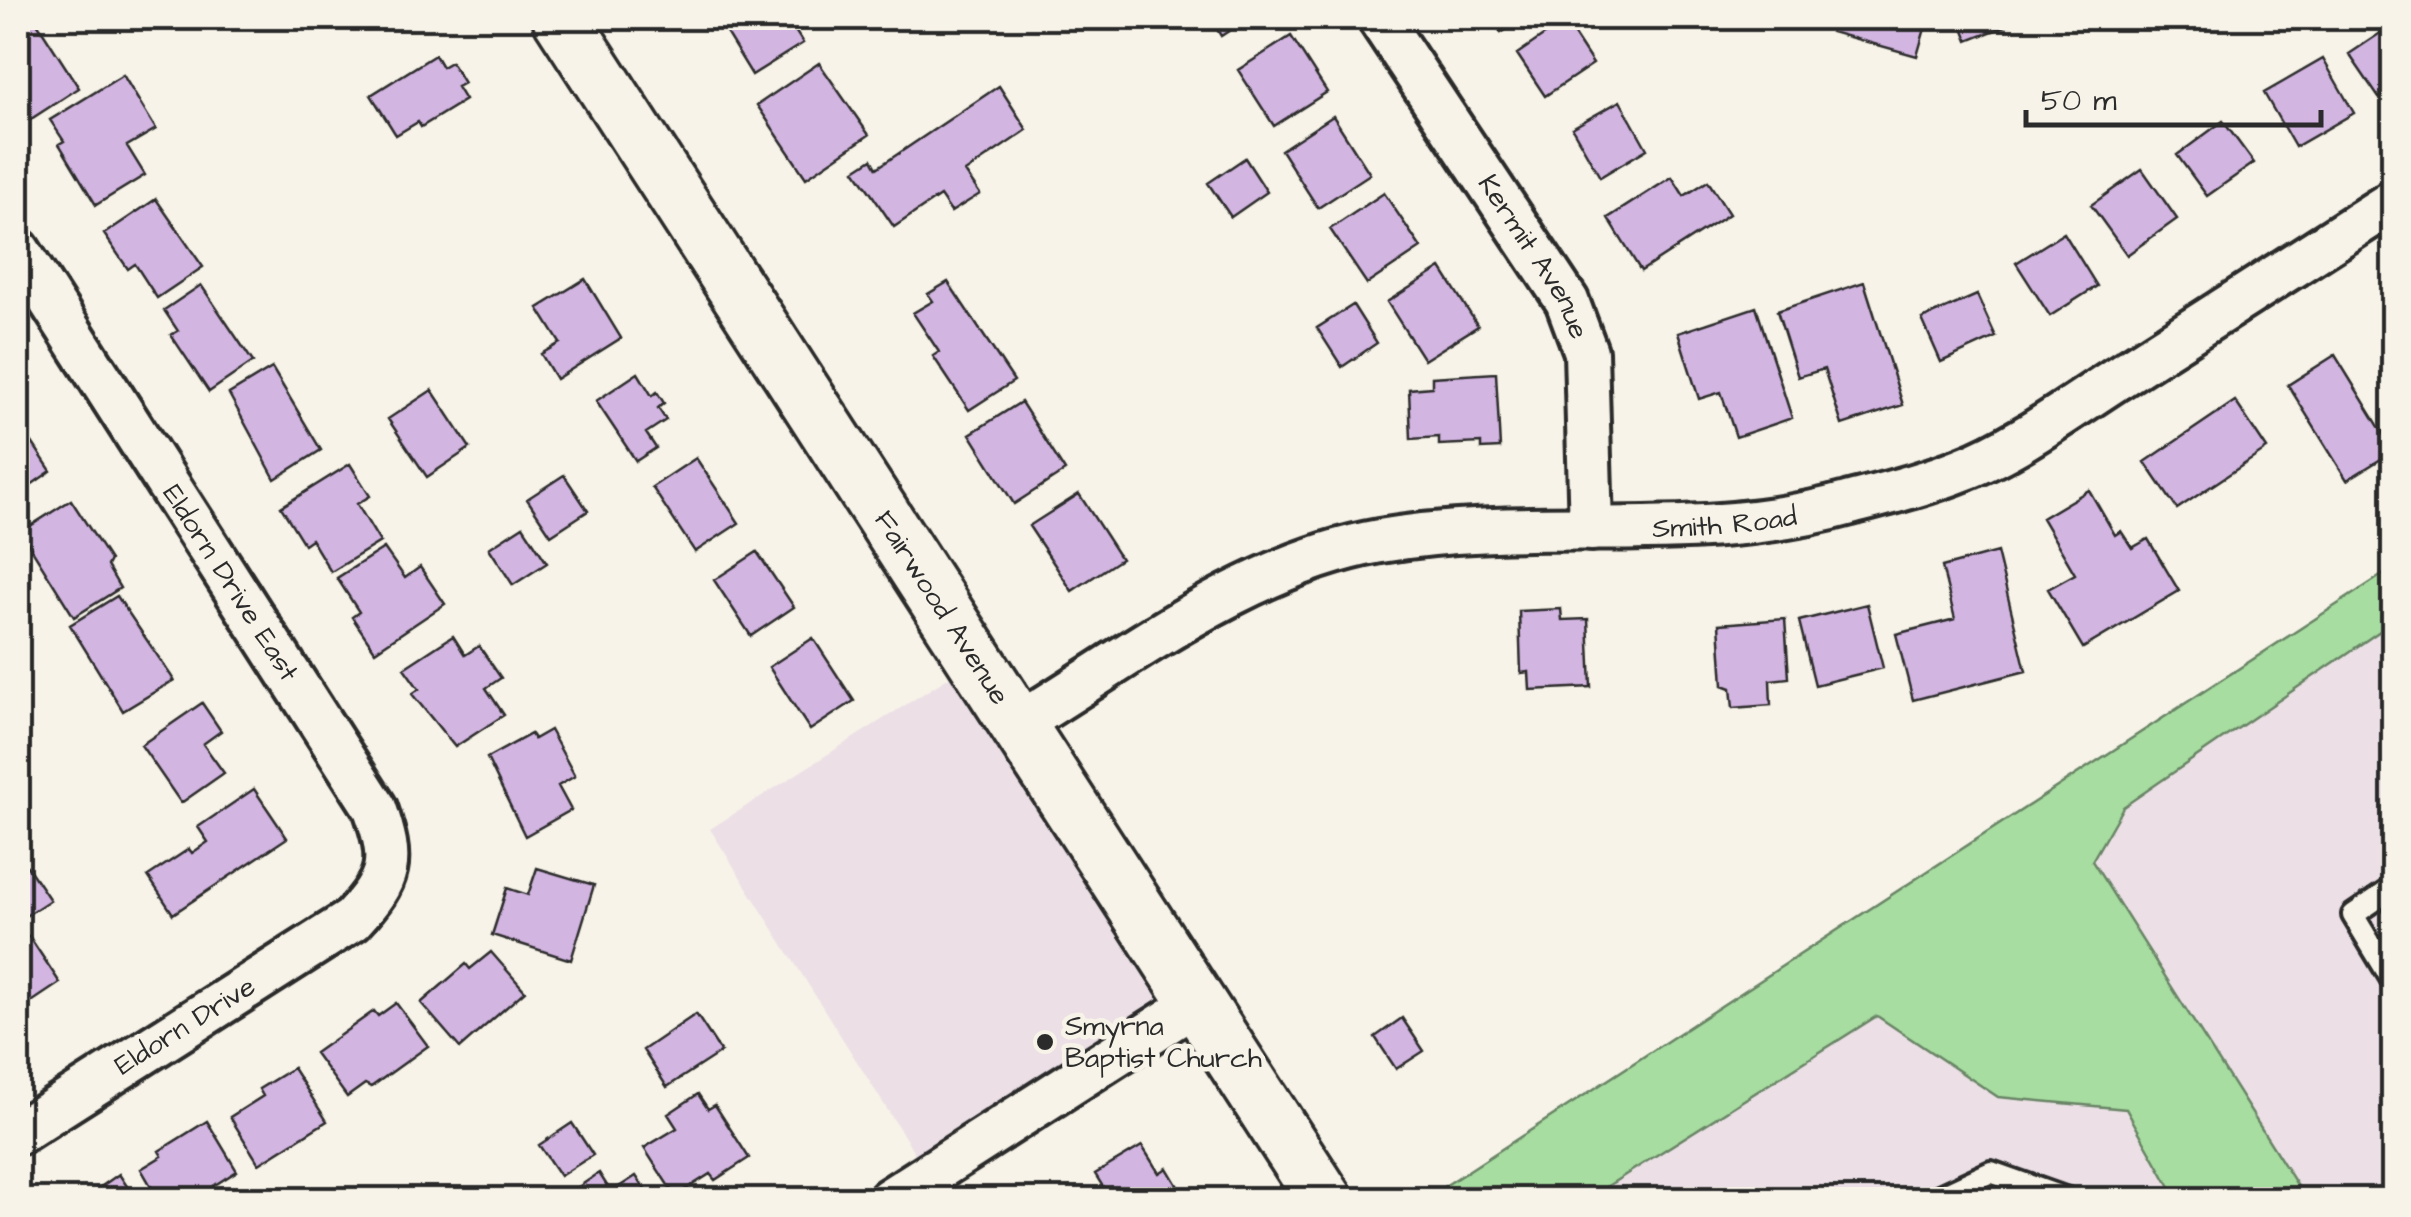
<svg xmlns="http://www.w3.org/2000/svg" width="2411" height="1217" font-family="'Architects Daughter',sans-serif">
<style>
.built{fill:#ece0e6}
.green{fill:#a7dda0;stroke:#698466;stroke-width:2.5}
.building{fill:#d3b5e2;stroke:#2b2b2b;stroke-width:2.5}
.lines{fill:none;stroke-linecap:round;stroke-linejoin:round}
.lane-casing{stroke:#2b2b2b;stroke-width:28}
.street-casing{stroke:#2b2b2b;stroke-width:50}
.secondary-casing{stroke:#2b2b2b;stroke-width:62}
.lane{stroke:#f7f3e8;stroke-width:20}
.street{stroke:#f7f3e8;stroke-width:42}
.secondary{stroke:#f7f3e8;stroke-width:55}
.poi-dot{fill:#2b2b2b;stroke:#f7f3e8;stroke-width:4}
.labels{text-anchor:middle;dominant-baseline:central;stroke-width:9;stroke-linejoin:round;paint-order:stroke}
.street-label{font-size:28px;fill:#2b2b2b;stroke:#f7f3e8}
.poi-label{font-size:28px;fill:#2b2b2b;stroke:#f7f3e8;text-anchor:start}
</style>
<rect width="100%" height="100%" fill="#f7f3e8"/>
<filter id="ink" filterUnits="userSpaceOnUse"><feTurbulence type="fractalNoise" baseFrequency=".01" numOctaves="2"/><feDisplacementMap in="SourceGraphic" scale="20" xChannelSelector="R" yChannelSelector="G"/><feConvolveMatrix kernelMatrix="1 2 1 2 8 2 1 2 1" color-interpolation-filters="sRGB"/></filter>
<g filter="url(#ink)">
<path class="built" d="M 2393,622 L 2393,1199 L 2306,1199 L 2092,862 L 2123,807 Z
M 973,662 L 1186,995 L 921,1163 L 710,829 Z
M 1877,1016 L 1998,1097 L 2126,1109 L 2177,1199 L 1587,1200 Z"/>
<path class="green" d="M 2393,568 L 2393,622 L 2123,807 L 2092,861 L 2306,1199 L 2177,1199 L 2126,1109 L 1998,1097 L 1877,1016 L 1587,1199 L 1425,1199 Z"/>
<path class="building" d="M 18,18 L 34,18 L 79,88 L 31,119 L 18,98 Z
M 717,18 L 787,18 L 803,43 L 752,75 Z
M 1210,18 L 1249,18 L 1221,36 Z
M 1490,18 L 1524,18 L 1501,33 Z
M 1835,18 L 1928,18 L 1917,56 L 1831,32 Z
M 1959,18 L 2026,18 L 1968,41 Z
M 1565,21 L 1593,64 L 1545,96 L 1517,54 Z
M 2394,24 L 2394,88 L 2379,98 L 2349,54 Z
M 1291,36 L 1327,92 L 1274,126 L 1238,70 Z
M 435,55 L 442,67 L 451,62 L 464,83 L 457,87 L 465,100 L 421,127 L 418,122 L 396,135 L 371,95 Z
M 2323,59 L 2354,113 L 2295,147 L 2264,93 Z
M 819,63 L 869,135 L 806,178 L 757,105 Z
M 123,75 L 156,129 L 127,146 L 145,175 L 96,205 L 59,144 L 64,141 L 50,120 Z
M 999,86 L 1027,130 L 965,172 L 980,194 L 951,212 L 940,196 L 894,227 L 855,170 L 872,159 L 877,168 Z
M 1620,101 L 1647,149 L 1600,177 L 1572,128 Z
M 1333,116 L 1370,174 L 1318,208 L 1281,150 Z
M 2223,121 L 2254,163 L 2207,196 L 2177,155 Z
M 1245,158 L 1267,192 L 1231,217 L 1208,183 Z
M 2142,169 L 2177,219 L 2127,255 L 2091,205 Z
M 1672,177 L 1684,196 L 1708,181 L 1729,214 L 1641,271 L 1608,218 Z
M 1384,193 L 1421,248 L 1367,284 L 1330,229 Z
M 156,199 L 203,267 L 157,298 L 135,264 L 128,269 L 104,234 Z
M 2064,233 L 2097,286 L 2050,316 L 2016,263 Z
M 1441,268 L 1478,326 L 1424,360 L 1387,302 Z
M 585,279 L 621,338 L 556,379 L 541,354 L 560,343 L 538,308 Z
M 948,282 L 1014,381 L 969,410 L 933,356 L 939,352 L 913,313 L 933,301 L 928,294 Z
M 1864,282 L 1903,405 L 1842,425 L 1824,369 L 1798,377 L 1777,311 Z
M 201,285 L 253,362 L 209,392 L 171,335 L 178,331 L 164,310 Z
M 1977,295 L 1996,337 L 1941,362 L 1922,319 Z
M 1353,305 L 1377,343 L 1342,367 L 1317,328 Z
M 1756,307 L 1792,418 L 1736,437 L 1721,392 L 1699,399 L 1678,333 Z
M 2335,355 L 2394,451 L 2347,480 L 2288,385 Z
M 272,368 L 321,450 L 275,479 L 229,394 Z
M 638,373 L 652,396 L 657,392 L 664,403 L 658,408 L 666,420 L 646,433 L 656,448 L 636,461 L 596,401 Z
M 1496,373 L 1500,448 L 1481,449 L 1481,443 L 1439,445 L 1439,437 L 1411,439 L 1409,389 L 1432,387 L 1432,377 Z
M 432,390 L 470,448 L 427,477 L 388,419 Z
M 2235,401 L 2267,449 L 2177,509 L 2145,462 Z
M 1021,402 L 1065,471 L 1014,504 L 970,434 Z
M 18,421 L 51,471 L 18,494 Z
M 696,458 L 739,523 L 695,552 L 652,487 Z
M 350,464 L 370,496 L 357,504 L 380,542 L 331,572 L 311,539 L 304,544 L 281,507 Z
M 564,475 L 588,511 L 551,535 L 527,499 Z
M 2089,490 L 2115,535 L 2121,531 L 2132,548 L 2148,539 L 2179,591 L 2083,648 L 2048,589 L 2075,574 L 2042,518 Z
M 1079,494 L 1121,559 L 1072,591 L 1029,526 Z
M 71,500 L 110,560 L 107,566 L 120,588 L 74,617 L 21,532 Z
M 523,526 L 547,563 L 513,585 L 489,548 Z
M 384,548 L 405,578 L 420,567 L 445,604 L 375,651 L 352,617 L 359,612 L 337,578 Z
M 757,552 L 794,607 L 751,636 L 714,580 Z
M 1997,552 L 2026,671 L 1913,700 L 1896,634 L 1955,619 L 1942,567 Z
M 117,596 L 174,680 L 123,711 L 70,625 Z
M 1867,604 L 1883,668 L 1815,685 L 1799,621 Z
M 1561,609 L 1562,620 L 1588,619 L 1591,687 L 1530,690 L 1529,672 L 1521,673 L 1519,611 Z
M 1785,619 L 1789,678 L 1770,680 L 1771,705 L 1733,708 L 1731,688 L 1723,685 L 1719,624 Z
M 453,636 L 465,655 L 479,646 L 501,678 L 486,688 L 504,715 L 455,747 L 412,694 L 419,689 L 404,668 Z
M 813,638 L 854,701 L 810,730 L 769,667 Z
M 202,703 L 221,731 L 203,744 L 224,773 L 181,803 L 141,745 Z
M 550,730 L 575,776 L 558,786 L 571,810 L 525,836 L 487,758 L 531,734 L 534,739 Z
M 254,789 L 287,838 L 173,914 L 148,876 L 189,849 L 192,853 L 208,842 L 198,827 Z
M 27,866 L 50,900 L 18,921 L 18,873 Z
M 537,868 L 594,885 L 571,960 L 492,935 L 507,888 L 528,895 Z
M 29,936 L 60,983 L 18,1011 L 18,944 Z
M 491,952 L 525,991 L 460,1048 L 421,1003 L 466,964 L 470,969 Z
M 396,1003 L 428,1046 L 371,1087 L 365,1084 L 347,1097 L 315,1053 L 374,1011 L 378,1016 Z
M 696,1014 L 721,1052 L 667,1087 L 643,1050 Z
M 1402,1018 L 1424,1051 L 1396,1069 L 1375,1037 Z
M 293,1068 L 327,1121 L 259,1164 L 230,1117 L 263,1096 L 259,1089 Z
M 698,1094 L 708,1109 L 715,1105 L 749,1158 L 715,1180 L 710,1174 L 675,1196 L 644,1148 L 677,1128 L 668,1114 Z
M 207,1121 L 237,1171 L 191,1200 L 159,1200 L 141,1169 L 162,1156 L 159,1151 Z
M 572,1123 L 593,1155 L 560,1176 L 539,1145 Z
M 1142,1146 L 1159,1173 L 1167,1168 L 1186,1200 L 1111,1200 L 1095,1174 Z
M 599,1173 L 611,1192 L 636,1176 L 652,1200 L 581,1200 L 574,1190 Z
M 119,1174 L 136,1200 L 82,1200 Z"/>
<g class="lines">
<defs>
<path id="lane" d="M 2394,887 L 2353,915 L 2394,983
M 1931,1200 L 1991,1172 L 2070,1200"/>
<g id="street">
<path id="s1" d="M 1379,18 L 1567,301 L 1586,352 L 1591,529"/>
<path id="s2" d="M 18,250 L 375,808 C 394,863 391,877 352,920 L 18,1133"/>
<path id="s3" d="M 1017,725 C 1129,657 1248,564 1380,541 C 1535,514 1693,547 1847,504 C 1885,494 1926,484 1963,469 C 2014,450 2072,407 2119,377 C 2211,318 2302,260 2394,201"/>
<path d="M 889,1200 L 1198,1002"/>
</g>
<g id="secondary">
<path id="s4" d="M 561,18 L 1325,1200"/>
</g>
</defs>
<use href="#lane" class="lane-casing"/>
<use href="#street" class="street-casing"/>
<use href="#secondary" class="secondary-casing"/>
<use href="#lane" class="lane"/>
<use href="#street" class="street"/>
<use href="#secondary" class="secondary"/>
</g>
</g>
<circle class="poi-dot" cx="1045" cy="1042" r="10"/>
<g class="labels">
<g class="street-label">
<text stroke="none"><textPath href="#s1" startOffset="285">Kermit Avenue</textPath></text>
<text stroke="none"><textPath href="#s3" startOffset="755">Smith Road</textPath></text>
<text stroke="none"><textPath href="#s2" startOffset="395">Eldorn Drive East</textPath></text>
<text stroke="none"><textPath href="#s4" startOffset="702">Fairwood Avenue</textPath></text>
<text transform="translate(185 1026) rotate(-32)">Eldorn Drive</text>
</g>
<g class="poi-label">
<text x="1065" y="1026">Smyrna<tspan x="1065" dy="32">Baptist Church</tspan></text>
</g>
</g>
<rect width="2411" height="1217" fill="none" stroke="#f7f3e8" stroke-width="60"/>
<rect x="30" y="30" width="2351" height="1157" fill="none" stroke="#2b2b2b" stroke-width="4" filter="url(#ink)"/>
<path d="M2026 110v15h295v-15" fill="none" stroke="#2b2b2b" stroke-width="5"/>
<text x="2041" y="110" font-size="30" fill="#2b2b2b" stroke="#f7f3e8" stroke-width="8" paint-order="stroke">50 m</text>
</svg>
